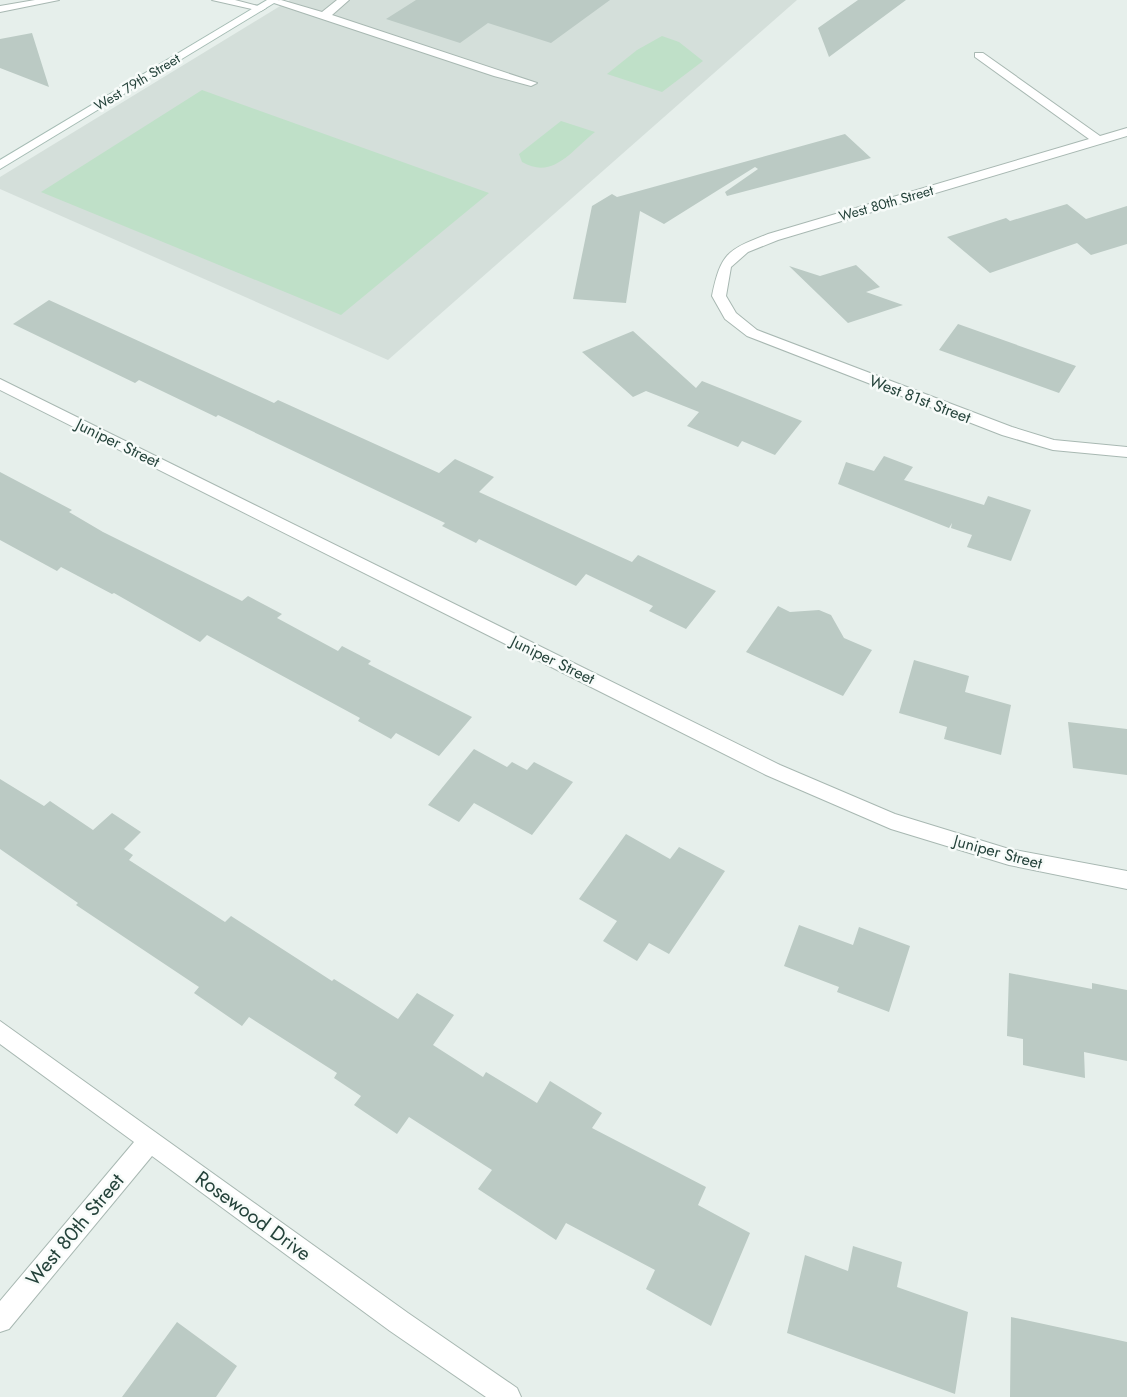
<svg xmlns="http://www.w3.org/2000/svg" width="1127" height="1397" font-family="Jost,sans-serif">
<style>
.built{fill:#d4dfda}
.green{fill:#bfe0c8}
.building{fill:#bbcac4}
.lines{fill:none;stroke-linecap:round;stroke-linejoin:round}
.lane-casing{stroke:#a8b8b2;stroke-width:2}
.street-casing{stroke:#a8b8b2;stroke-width:2}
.secondary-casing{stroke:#a4bbb3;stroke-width:2}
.lane{fill:#fff;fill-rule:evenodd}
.street{fill:#fff;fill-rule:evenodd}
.secondary{fill:#fff;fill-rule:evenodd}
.labels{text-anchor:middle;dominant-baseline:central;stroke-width:5;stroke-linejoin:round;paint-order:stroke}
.far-street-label{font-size:14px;fill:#24423a;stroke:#f7fbf9}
.street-label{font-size:16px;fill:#24423a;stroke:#f7fbf9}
.near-street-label{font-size:20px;fill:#24423a;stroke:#f7fbf9}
</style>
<rect width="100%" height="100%" fill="#e6efeb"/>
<path class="built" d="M 290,0 L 797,0 L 388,360 L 0,189 L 0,177 Z"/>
<path class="green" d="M 662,36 L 679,42 L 703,61 L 662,92 L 607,74 L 637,50 Z
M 202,90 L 489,193 L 341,315 L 41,192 Z
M 561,121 L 595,132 C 571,151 553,180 522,162 L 519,154 Z"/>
<path class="building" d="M 416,0 L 610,0 L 551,43 L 488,23 L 460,43 L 386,19 Z
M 858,0 L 906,0 L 829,57 L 818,28 Z
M 32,33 L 49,87 L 0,68 L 0,39 Z
M 845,134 L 871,158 L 727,196 L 725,192 L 758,169 L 755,167 L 664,224 L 640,211 L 626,303 L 573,299 L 592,206 L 612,194 L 617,197 Z
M 1067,204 L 1086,219 L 1127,206 L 1127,244 L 1091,255 L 1077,243 L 990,273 L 947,237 L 1006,218 L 1010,221 Z
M 856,265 L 880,287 L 866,292 L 903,305 L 848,323 L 789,266 L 820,276 Z
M 49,300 L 274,403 L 278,400 L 439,473 L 455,459 L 494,477 L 479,492 L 632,562 L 638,555 L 716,591 L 686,629 L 649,611 L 653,606 L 586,574 L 576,586 L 479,539 L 476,543 L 442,526 L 445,523 L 218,415 L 216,417 L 139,380 L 135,383 L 13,324 Z
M 958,324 L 1076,366 L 1059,393 L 939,350 Z
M 633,331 L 696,388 L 702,381 L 802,421 L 775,455 L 742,441 L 738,447 L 687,426 L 699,412 L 646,391 L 633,397 L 582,352 Z
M 884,456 L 913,467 L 904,480 L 984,505 L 988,496 L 1031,510 L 1011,561 L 967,547 L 972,535 L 951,528 L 952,523 L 949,528 L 838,484 L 846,462 L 874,471 Z
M 0,472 L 72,510 L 69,512 L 103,532 L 242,601 L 248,596 L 282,614 L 277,618 L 338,651 L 342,646 L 371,661 L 368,664 L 472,717 L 439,756 L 396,733 L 391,739 L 358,721 L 360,718 L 207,635 L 200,642 L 114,593 L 112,594 L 61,567 L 57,571 L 0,540 Z
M 778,606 L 790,612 L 819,610 L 831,615 L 844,638 L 872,650 L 843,696 L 746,652 Z
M 914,660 L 969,676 L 965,692 L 1011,705 L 1001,755 L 944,739 L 947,727 L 899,713 Z
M 1068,722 L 1127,729 L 1127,775 L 1073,768 Z
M 474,749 L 507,767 L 512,762 L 527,770 L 534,762 L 573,782 L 532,835 L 474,803 L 459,822 L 428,805 Z
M 0,779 L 44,806 L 50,801 L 93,830 L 112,813 L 141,832 L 124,849 L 133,855 L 129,860 L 225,922 L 231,916 L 332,981 L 334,979 L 398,1019 L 417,993 L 454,1015 L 433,1045 L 483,1077 L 486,1072 L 537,1103 L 550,1081 L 602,1113 L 592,1128 L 706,1187 L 698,1205 L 750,1233 L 711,1326 L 646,1289 L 655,1270 L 566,1223 L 556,1240 L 478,1189 L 492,1170 L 409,1117 L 397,1134 L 354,1105 L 361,1096 L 334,1078 L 337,1073 L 249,1017 L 242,1026 L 194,993 L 199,987 L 76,905 L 78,903 L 0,849 Z
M 626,834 L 670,859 L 679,847 L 725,871 L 669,954 L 649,943 L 637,961 L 603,941 L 617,921 L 579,899 Z
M 799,925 L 853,945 L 859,927 L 910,946 L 889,1012 L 837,992 L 839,987 L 784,966 Z
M 1009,973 L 1092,989 L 1092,983 L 1127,990 L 1127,1061 L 1084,1052 L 1085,1078 L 1023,1065 L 1023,1039 L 1007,1036 Z
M 853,1246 L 902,1262 L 897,1287 L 968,1312 L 955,1394 L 787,1333 L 805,1255 L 848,1271 Z
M 1011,1317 L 1127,1342 L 1127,1397 L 1010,1397 Z
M 177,1322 L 237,1366 L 216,1397 L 122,1397 Z"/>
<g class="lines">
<defs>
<path id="lane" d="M 281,0 L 322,12 L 337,0 L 349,0 L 332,15 L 537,83 L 531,86 L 494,76 L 268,1 Z"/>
<path id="street" d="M 35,0 L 59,0 L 0,12 L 0,6 Z
M 212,0 L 235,0 L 266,8 L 261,11 Z
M 975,53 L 983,53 L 1100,136 L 1127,128 L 1127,136 L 778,240 L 748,252 L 731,267 L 726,296 L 736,313 L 757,330 L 1012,427 L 1054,440 L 1127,447 L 1127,457 L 1053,450 L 1002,435 L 747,336 L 725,319 L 712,296 C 721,252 728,250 768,234 L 1089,139 L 975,57 Z
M 0,379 L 780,765 L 895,814 L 1009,849 L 1127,871 L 1127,889 L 1009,865 L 891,829 L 766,775 L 0,390 Z
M 0,1021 L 408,1313 L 517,1388 L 521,1397 L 486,1397 L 390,1331 L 152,1156 L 9,1329 L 0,1332 L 0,1301 L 134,1142 L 0,1044 Z"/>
<path id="secondary" d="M 267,0 L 279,0 L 0,169 L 0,160 Z"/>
</defs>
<use href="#lane" class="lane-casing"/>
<use href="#street" class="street-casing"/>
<use href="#secondary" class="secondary-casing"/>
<use href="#lane" class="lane"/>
<use href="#street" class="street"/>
<use href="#secondary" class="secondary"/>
</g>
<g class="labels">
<g class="far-street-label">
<text transform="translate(137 82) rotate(-31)">West 79th Street</text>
<text transform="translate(886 203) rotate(-16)">West 80th Street</text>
</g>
<g class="street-label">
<text transform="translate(920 399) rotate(21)">West 81st Street</text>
<text transform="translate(118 443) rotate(26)">Juniper Street</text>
<text transform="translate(553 660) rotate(26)">Juniper Street</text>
<text transform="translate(998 852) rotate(15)">Juniper Street</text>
</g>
<g class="near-street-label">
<text transform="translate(253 1216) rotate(36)">Rosewood Drive</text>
<text transform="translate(75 1230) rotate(-50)">West 80th Street</text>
</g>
</g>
</svg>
